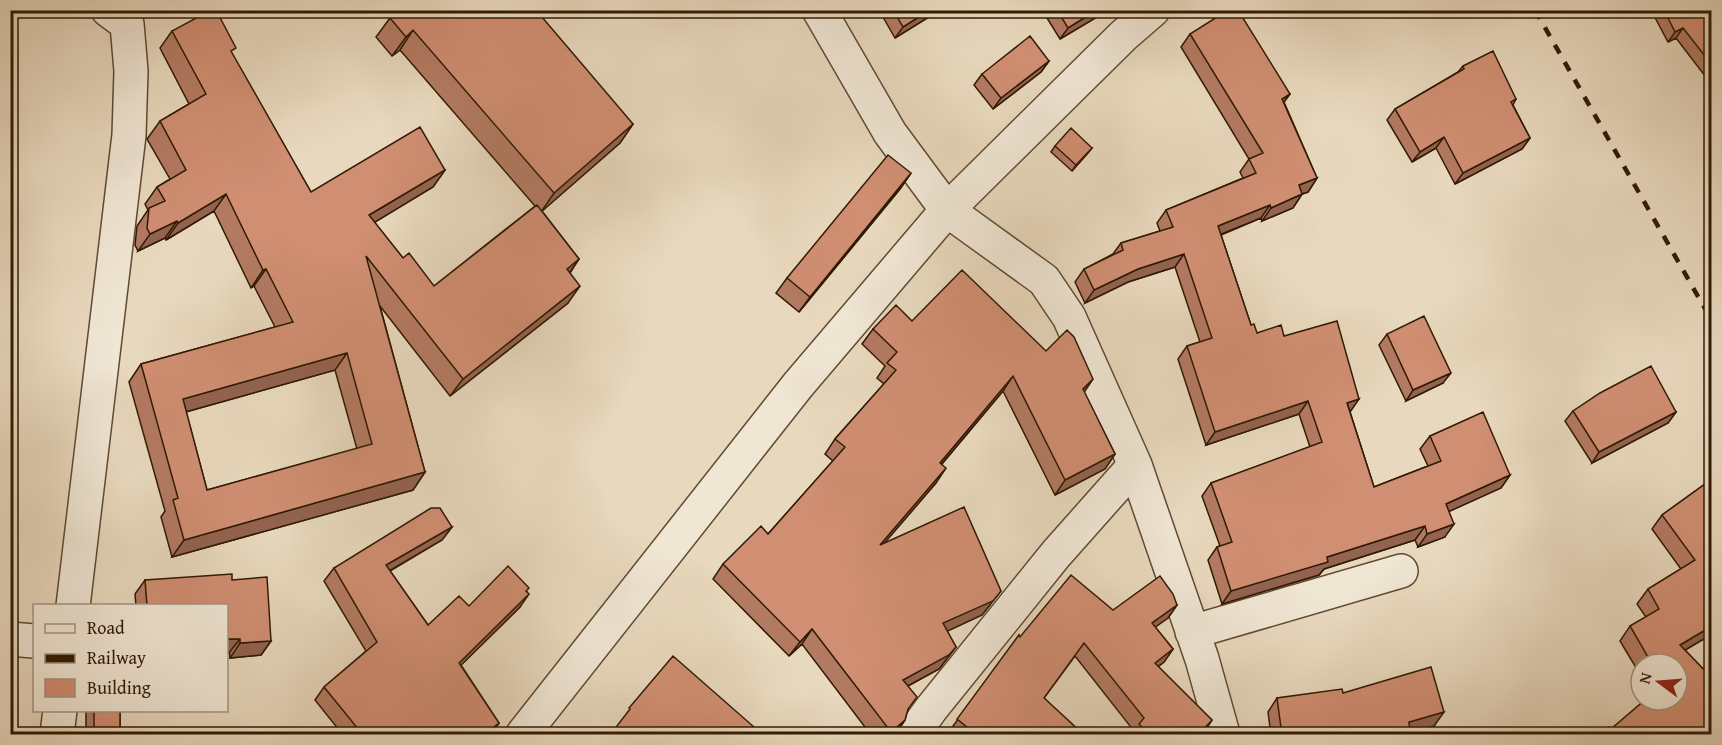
<svg xmlns="http://www.w3.org/2000/svg" width="1722" height="745" font-family="'Gentium Book Plus',serif">
<style>
.lines{fill:none;stroke-linecap:round;stroke-linejoin:round}
.minor-casing{stroke:#5f4a32;stroke-width:36}
.minor{stroke:#f0e6d4;stroke-width:33}
.rail{stroke:#311a03;stroke-width:4.5;stroke-dasharray:10 10;stroke-linecap:butt}
.wall{fill:#b37a62;stroke:#311a03;stroke-width:1.5;fill-rule:evenodd}
.shaded-wall{fill:#926350;stroke:#311a03;stroke-width:1.5}
.building{fill:#d08e72;stroke:#311a03;stroke-width:1.5;fill-rule:evenodd}
</style>
<rect width="100%" height="100%" fill="#e8d8bd"/>
<filter id="stains"><feTurbulence type="fractalNoise" baseFrequency=".00333" numOctaves="4"/><feColorMatrix values="0 0 0 0 .2 0 0 0 0 .09 0 0 0 0 .02 0 0 0 .5 -.17"/></filter>
<radialGradient id="worn" r=".72"><stop offset=".6" stop-color="#630" stop-opacity="0"/><stop offset="1" stop-color="#630" stop-opacity=".3"/></radialGradient>
<g class="lines">
<defs>
<path id="minor" d="M 819,10 L 890,133 L 947,210 L 1044,280 L 1069,317 L 1135,465 L 1202,659 L 1223,734
M 73,606 L 129,135 L 131,71 L 127,24 L 108,10
M 1192,632 L 1401,571
M 10,639 L 34,641
M 57,734 L 60,710
M 523,734 L 798,385 L 947,210 L 1123,36 L 1153,10
M 913,734 L 931,709 L 1056,554 L 1135,465"/>
</defs>
<use href="#minor" class="minor-casing"/>
<use href="#minor" class="minor"/>
<path class="rail" d="M 1535,10 L 1712,321"/>
</g>
<path class="wall" d="M 879,10 L 938,10 L 937,12 L 895,38 Z
M 1042,10 L 1104,10 L 1102,14 L 1060,39 Z
M 1651,10 L 1712,10 L 1712,85 L 1676,38 L 1668,42 Z
M 390,18 L 633,124 L 620,143 L 542,211 L 579,259 L 570,273 L 568,303 L 450,396 L 380,306 L 425,472 L 413,490 L 172,557 L 161,517 L 165,511 L 129,382 L 141,364 L 275,327 L 254,286 L 251,288 L 214,211 L 166,240 L 165,238 L 138,251 L 135,245 L 137,226 L 148,210 L 145,204 L 157,187 L 170,179 L 147,139 L 160,121 L 189,104 L 160,48 L 172,31 L 232,54 L 311,192 L 445,170 L 433,187 L 374,222 L 403,258 L 434,286 L 535,206 L 400,50 L 392,56 L 376,37 ZM 335,370 L 357,449 L 207,490 L 186,412 Z
M 1190,34 L 1290,94 L 1284,102 L 1317,178 L 1308,192 L 1302,194 L 1293,208 L 1262,221 L 1261,218 L 1221,235 L 1251,325 L 1257,333 L 1284,336 L 1350,412 L 1374,487 L 1428,466 L 1420,449 L 1430,436 L 1510,475 L 1501,488 L 1449,511 L 1445,537 L 1418,547 L 1415,540 L 1324,569 L 1319,575 L 1222,604 L 1208,560 L 1217,547 L 1220,546 L 1202,496 L 1211,483 L 1310,447 L 1299,414 L 1206,445 L 1178,359 L 1187,346 L 1200,342 L 1175,267 L 1128,282 L 1085,303 L 1075,282 L 1084,269 L 1113,254 L 1121,243 L 1160,231 L 1157,223 L 1166,210 L 1243,178 L 1240,172 L 1249,159 L 1181,47 Z
M 1049,61 L 1041,72 L 993,109 L 974,85 L 982,74 Z
M 1463,66 L 1516,99 L 1513,105 L 1530,138 L 1522,149 L 1455,184 L 1436,148 L 1412,162 L 1387,120 L 1395,109 L 1458,72 Z
M 1055,146 L 1092,148 L 1072,171 L 1051,152 Z
M 911,173 L 900,189 L 799,312 L 776,293 L 787,278 Z
M 912,321 L 1084,392 L 1115,454 L 1105,469 L 1055,495 L 1003,391 L 942,464 L 936,483 L 884,543 L 990,605 L 982,615 L 947,631 L 956,647 L 939,669 L 908,686 L 908,709 L 905,720 L 895,735 L 871,735 L 802,644 L 789,656 L 713,579 L 723,564 L 768,534 L 833,461 L 825,454 L 835,439 L 884,384 L 877,378 L 885,366 L 862,344 L 873,329 Z
M 1387,334 L 1443,383 L 1406,401 L 1379,345 Z
M 1573,411 L 1676,412 L 1668,423 L 1592,463 L 1565,421 Z
M 1712,479 L 1712,634 L 1685,650 L 1712,678 L 1712,735 L 1601,735 L 1609,727 L 1611,729 L 1645,700 L 1677,700 L 1677,664 L 1641,664 L 1641,676 L 1620,641 L 1630,626 L 1646,617 L 1637,604 L 1648,589 L 1681,569 L 1652,529 L 1662,515 Z
M 452,527 L 442,540 L 390,571 L 428,625 L 469,606 L 527,592 L 520,607 L 461,665 L 499,723 L 491,735 L 343,735 L 315,700 L 324,687 L 366,651 L 324,581 L 334,568 Z
M 145,580 L 232,580 L 271,641 L 261,655 L 230,658 L 226,606 L 136,606 L 135,594 Z
M 1177,605 L 1168,618 L 1155,627 L 1173,649 L 1164,662 L 1158,667 L 1212,720 L 1202,735 L 1132,735 L 1134,731 L 1075,656 L 1044,698 L 1084,735 L 950,735 L 948,733 L 1019,635 L 1020,637 L 1113,610 Z
M 1343,693 L 1434,726 L 1410,733 L 1410,735 L 1271,735 L 1268,712 L 1277,698 Z
M 86,711 L 120,711 L 120,735 L 86,735 Z"/>
<path class="shaded-wall" d="M 930,10 L 938,10 L 937,12 L 895,38 L 903,27 Z
M 1097,10 L 1104,10 L 1102,14 L 1060,39 L 1068,28 Z
M 1683,28 L 1676,38 L 1668,42 L 1675,32 Z
M 413,30 L 400,50 L 392,56 L 406,37 Z
M 1049,61 L 1041,72 L 993,109 L 1001,98 Z
M 1290,94 L 1280,107 L 1282,99 Z
M 633,124 L 620,143 L 541,212 L 554,193 Z
M 1444,137 L 1436,148 L 1412,162 L 1420,152 Z
M 1530,138 L 1522,149 L 1455,184 L 1463,173 Z
M 1092,148 L 1088,153 L 1072,171 L 1076,165 Z
M 445,170 L 433,187 L 357,233 L 369,215 Z
M 911,173 L 900,189 L 799,312 L 810,297 Z
M 1317,178 L 1308,192 L 1290,198 L 1299,185 Z
M 226,194 L 214,211 L 166,240 L 178,223 Z
M 1302,194 L 1293,208 L 1262,221 L 1271,208 Z
M 1270,205 L 1261,218 L 1209,239 L 1218,226 Z
M 177,221 L 165,238 L 138,251 L 150,234 Z
M 1184,254 L 1175,267 L 1128,282 L 1085,303 L 1094,290 L 1138,269 Z
M 579,259 L 567,276 L 567,269 Z
M 266,269 L 254,286 L 251,288 L 263,270 Z
M 580,286 L 568,303 L 450,396 L 463,379 Z
M 347,353 L 335,370 L 171,416 L 183,399 Z
M 1451,373 L 1443,383 L 1406,401 L 1413,390 Z
M 1013,376 L 1003,391 L 930,478 L 940,463 Z
M 1093,379 L 1083,394 L 1083,389 Z
M 1359,399 L 1350,412 L 1347,403 Z
M 1308,401 L 1299,414 L 1206,445 L 1215,432 Z
M 1676,412 L 1668,423 L 1592,463 L 1599,452 Z
M 1115,454 L 1105,469 L 1055,495 L 1065,480 Z
M 946,468 L 936,483 L 870,560 L 880,545 Z
M 425,472 L 413,490 L 172,557 L 184,540 Z
M 1510,475 L 1501,488 L 1437,517 L 1446,504 Z
M 1454,524 L 1445,537 L 1418,547 L 1427,534 Z
M 1425,526 L 1415,540 L 1324,569 L 1319,575 L 1222,604 L 1231,591 L 1327,557 Z
M 452,527 L 442,540 L 377,578 L 386,565 Z
M 1001,591 L 982,615 L 933,638 L 943,623 Z
M 529,594 L 520,607 L 450,676 L 459,663 Z
M 1177,605 L 1168,618 L 1143,636 L 1152,623 Z
M 1712,626 L 1712,634 L 1670,659 L 1680,645 Z
M 812,629 L 802,644 L 789,656 L 800,642 Z
M 226,639 L 240,639 L 229,653 L 226,653 Z
M 271,641 L 261,655 L 230,658 L 240,643 Z
M 956,647 L 939,669 L 893,694 L 903,680 Z
M 1173,649 L 1164,662 L 1146,676 L 1155,663 Z
M 1444,712 L 1434,726 L 1404,735 L 1409,722 Z
M 905,720 L 895,735 L 889,735 L 891,732 Z
M 1212,720 L 1202,735 L 1198,735 Z
M 499,723 L 491,735 L 483,735 Z"/>
<path class="building" d="M 211,10 L 216,10 L 236,48 L 231,51 L 311,192 L 420,127 L 445,170 L 369,215 L 403,258 L 409,253 L 434,286 L 537,205 L 579,259 L 567,269 L 580,286 L 463,379 L 366,256 L 425,472 L 184,540 L 173,500 L 178,498 L 141,364 L 293,322 L 266,269 L 263,270 L 226,194 L 178,223 L 177,221 L 150,234 L 147,228 L 149,208 L 165,201 L 157,187 L 186,170 L 160,121 L 206,94 L 172,31 ZM 347,353 L 372,444 L 207,490 L 183,399 Z
M 398,10 L 536,10 L 633,124 L 554,193 L 413,30 L 406,37 L 390,18 Z
M 893,10 L 930,10 L 903,27 Z
M 1057,10 L 1097,10 L 1068,28 Z
M 1228,10 L 1238,10 L 1290,94 L 1282,99 L 1317,178 L 1299,185 L 1302,194 L 1271,208 L 1270,205 L 1218,226 L 1251,325 L 1254,324 L 1257,333 L 1281,325 L 1284,336 L 1337,321 L 1359,399 L 1347,403 L 1374,487 L 1441,461 L 1430,436 L 1483,412 L 1510,475 L 1446,504 L 1454,524 L 1427,534 L 1425,526 L 1327,557 L 1328,562 L 1231,591 L 1217,547 L 1232,542 L 1211,483 L 1322,442 L 1308,401 L 1215,432 L 1187,346 L 1212,338 L 1184,254 L 1138,269 L 1094,290 L 1084,269 L 1123,250 L 1121,243 L 1173,227 L 1166,210 L 1256,173 L 1249,159 L 1263,153 L 1190,34 Z
M 1664,10 L 1712,10 L 1712,65 L 1683,28 L 1675,32 Z
M 1030,36 L 1049,61 L 1001,98 L 982,74 Z
M 1493,51 L 1516,99 L 1511,102 L 1530,138 L 1463,173 L 1444,137 L 1420,152 L 1395,109 L 1464,69 L 1463,66 Z
M 1071,128 L 1092,148 L 1076,165 L 1055,146 Z
M 888,155 L 911,173 L 810,297 L 787,278 Z
M 962,270 L 1046,351 L 1067,330 L 1074,337 L 1093,379 L 1083,389 L 1115,454 L 1065,480 L 1013,376 L 940,463 L 946,468 L 880,545 L 964,507 L 1001,591 L 993,601 L 943,623 L 956,647 L 949,655 L 903,680 L 917,697 L 908,709 L 905,720 L 891,732 L 812,629 L 800,642 L 723,564 L 761,526 L 768,534 L 845,447 L 835,439 L 896,370 L 887,363 L 897,352 L 873,329 L 896,305 L 912,321 Z
M 1424,316 L 1451,373 L 1413,390 L 1387,334 Z
M 1651,366 L 1676,412 L 1599,452 L 1573,411 L 1600,393 Z
M 1712,479 L 1712,626 L 1680,645 L 1712,678 L 1712,735 L 1601,735 L 1609,727 L 1611,729 L 1645,700 L 1677,700 L 1677,664 L 1652,664 L 1630,626 L 1659,609 L 1648,589 L 1695,560 L 1662,515 Z
M 431,508 L 440,508 L 452,527 L 386,565 L 428,625 L 459,596 L 469,606 L 508,566 L 529,588 L 526,591 L 529,594 L 459,663 L 499,723 L 483,735 L 363,735 L 324,687 L 377,642 L 334,568 Z
M 232,574 L 232,580 L 267,577 L 271,641 L 240,643 L 240,639 L 226,639 L 226,606 L 147,606 L 145,580 Z
M 1071,575 L 1113,610 L 1160,576 L 1173,594 L 1177,605 L 1152,623 L 1173,649 L 1155,663 L 1212,720 L 1198,735 L 1150,735 L 1139,724 L 1144,718 L 1084,643 L 1044,698 L 1084,735 L 977,735 L 957,719 L 1019,635 L 1020,637 Z
M 673,656 L 754,727 L 748,735 L 610,735 L 630,709 L 629,708 Z
M 1431,667 L 1444,712 L 1409,722 L 1410,735 L 1282,735 L 1277,698 L 1342,689 L 1343,693 Z
M 94,711 L 120,711 L 120,735 L 94,735 Z"/>
<rect width="1722" height="745" fill="none" stroke="#e8d8bd" stroke-width="36"/>
<rect x="12" y="12" width="1698" height="721" fill="none" stroke="#311a03" stroke-width="3"/>
<rect x="18" y="18" width="1686" height="709" fill="none" stroke="#311a03" stroke-width="1.5"/>
<rect x="33" y="604" width="195" height="108" fill="#f0e6d4" stroke="#a49480" stroke-width="1.5"/>
<rect x="45" y="624" width="30" height="9" fill="#f0e6d4" stroke="#a49480" stroke-width="1.5"/>
<text x="87" y="634" font-size="18" fill="#311a03">Road</text>
<rect x="45" y="654" width="30" height="9" fill="#311a03" stroke="#a49480" stroke-width="1.5"/>
<text x="87" y="664" font-size="18" fill="#311a03">Railway</text>
<rect x="45" y="679" width="30" height="18" fill="#d08e72" stroke="#a49480" stroke-width="1.5"/>
<text x="87" y="694" font-size="18" fill="#311a03">Building</text>
<g transform="translate(1659 682) rotate(286)"><circle r="28" fill="#f0e6d4" stroke="#a49480" stroke-width="1.5"/>
<path d="M0-4.5L10 22L0 15L-10 22Z" fill="#8f2418"/>
<text y="-9" font-size="16" font-weight="bold" text-anchor="middle" fill="#311a03">N</text>
</g>
<rect width="100%" height="100%" filter="url(#stains)"/>
<rect width="100%" height="100%" fill="url(#worn)"/>
</svg>
